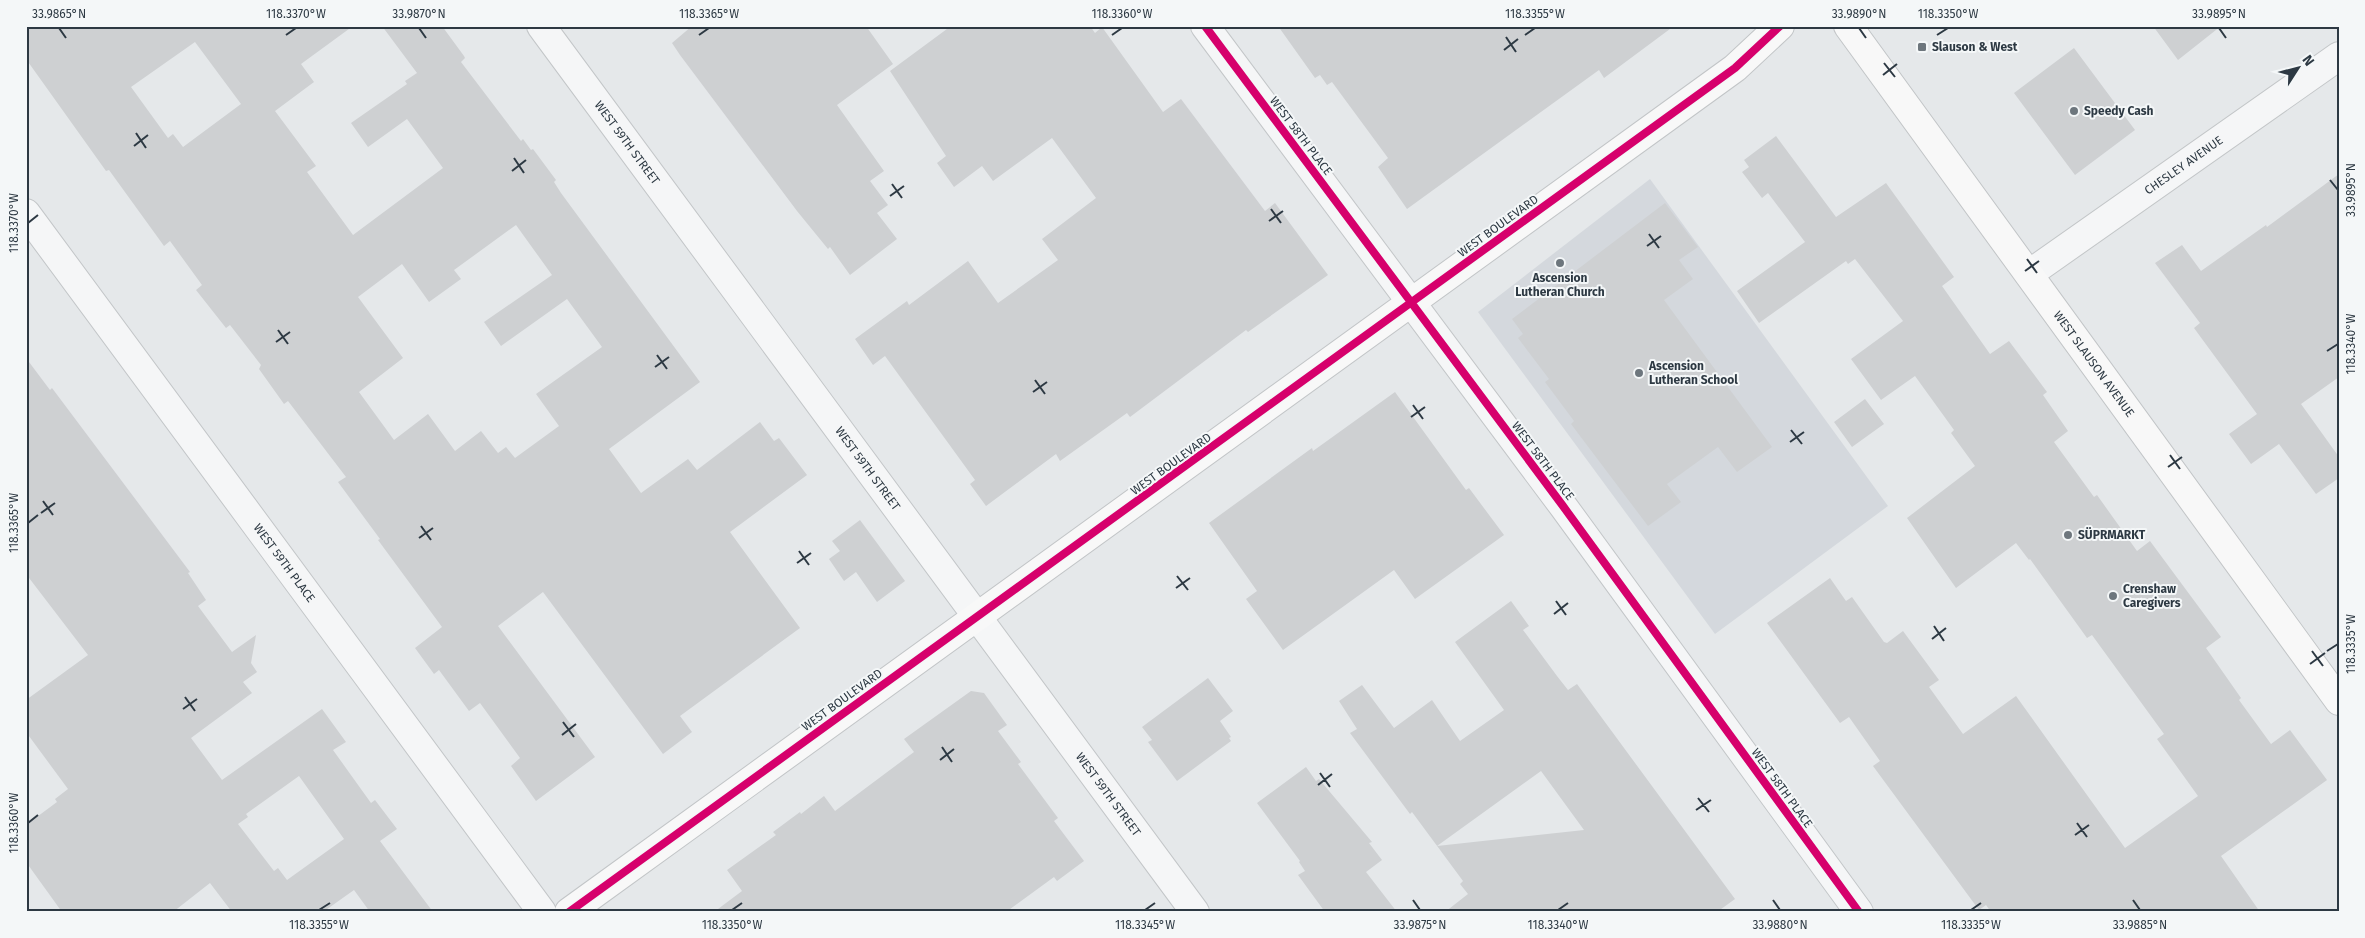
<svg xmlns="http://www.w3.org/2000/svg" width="2365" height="938" font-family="'Fira Sans',sans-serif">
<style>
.built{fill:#d4d8dd}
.building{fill:#ced0d2;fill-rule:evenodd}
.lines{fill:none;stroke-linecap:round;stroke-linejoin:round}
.minor-casing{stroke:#c3c6c8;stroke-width:30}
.major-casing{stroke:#c2c5c7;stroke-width:30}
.minor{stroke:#f5f6f7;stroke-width:28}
.major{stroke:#f8f8f8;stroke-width:28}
.cycleway-casing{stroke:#f4f7f8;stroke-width:11}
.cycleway{stroke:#d6006c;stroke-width:8}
.ticks{fill:none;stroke:#2d3943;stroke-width:2}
.poi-dot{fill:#6d767d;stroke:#f4f7f8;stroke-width:2}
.labels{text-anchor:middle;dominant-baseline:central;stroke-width:4;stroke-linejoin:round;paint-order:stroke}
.poi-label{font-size:12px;font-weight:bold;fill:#2d3943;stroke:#f4f7f8;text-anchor:start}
.street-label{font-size:12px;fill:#2d3943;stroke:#f4f7f8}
.neatline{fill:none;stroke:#2d3943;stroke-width:2}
.ticks-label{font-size:12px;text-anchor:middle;fill:#2d3943}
</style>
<rect width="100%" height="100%" fill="#e5e8ea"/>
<path class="built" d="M 1650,179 L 1888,506 L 1715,634 L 1478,312 Z"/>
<path class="building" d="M 26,26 L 353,26 L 301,64 L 314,82 L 275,111 L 316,166 L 307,172 L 353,235 L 443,168 L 407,119 L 368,147 L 351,123 L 407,84 L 405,81 L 417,73 L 382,26 L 442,26 L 464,56 L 465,58 L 461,62 L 521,141 L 523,139 L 531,150 L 533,149 L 556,180 L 554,182 L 561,193 L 700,382 L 609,449 L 641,493 L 688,459 L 697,470 L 760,422 L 774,441 L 779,438 L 807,475 L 730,532 L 800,628 L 680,716 L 692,732 L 663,754 L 543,592 L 498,626 L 595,757 L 536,801 L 511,766 L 520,758 L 480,703 L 469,711 L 439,670 L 434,674 L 415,648 L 442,627 L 378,540 L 380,539 L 338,482 L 346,477 L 288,401 L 284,404 L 259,369 L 261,365 L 230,325 L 226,328 L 196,290 L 202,285 L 170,241 L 164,246 L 109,170 L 106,171 L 26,59 ZM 195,42 L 241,104 L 183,147 L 173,134 L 168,138 L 131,87 ZM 516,225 L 552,275 L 484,322 L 501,346 L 567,299 L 602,347 L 536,394 L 559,426 L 515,458 L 506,447 L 498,453 L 481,431 L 455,451 L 428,414 L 394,440 L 359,392 L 403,358 L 358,297 L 402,264 L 429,302 L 461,279 L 454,270 Z
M 692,26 L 866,26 L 893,64 L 837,105 L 884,171 L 870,181 L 888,205 L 877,213 L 897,239 L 850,275 L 830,247 L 828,249 L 797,211 L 680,55 L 672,43 Z
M 951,26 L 1090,26 L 1095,33 L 1102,27 L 1163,112 L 1181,99 L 1265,211 L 1275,203 L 1328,275 L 1248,332 L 1246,330 L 1130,417 L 1127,413 L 1060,461 L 1056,454 L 986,506 L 970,484 L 975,480 L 885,356 L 873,365 L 855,339 L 907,301 L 909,305 L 968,261 L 998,303 L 1058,260 L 1042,239 L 1096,198 L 1052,138 L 993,181 L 982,166 L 954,187 L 937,163 L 946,156 L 890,71 Z
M 1278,26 L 1674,26 L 1604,78 L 1599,70 L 1407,209 L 1378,167 L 1388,158 L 1332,82 L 1327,85 L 1320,75 L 1315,78 Z
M 2153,26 L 2221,26 L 2178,60 Z
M 2074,48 L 2135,130 L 2075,175 L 2014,93 Z
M 1776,136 L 1836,217 L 1886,183 L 1954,277 L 1942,286 L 1990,354 L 2009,341 L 2047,392 L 2043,395 L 2068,431 L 2054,442 L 2094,497 L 2097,495 L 2137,551 L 2150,541 L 2221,637 L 2206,648 L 2241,698 L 2239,700 L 2271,744 L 2290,730 L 2327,780 L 2221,856 L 2260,912 L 1991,912 L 1986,905 L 1979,910 L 1873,766 L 1880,761 L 1849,717 L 1840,723 L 1767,623 L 1830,578 L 1846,601 L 1852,597 L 1884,642 L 1887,643 L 1903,631 L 1939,680 L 1929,687 L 1963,734 L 2016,696 L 2125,848 L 2198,796 L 2157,739 L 2164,734 L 2092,635 L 2087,638 L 2030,559 L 2029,560 L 2016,543 L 1956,588 L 1907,518 L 1975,466 L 1951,433 L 1954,430 L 1915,376 L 1881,400 L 1851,359 L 1903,321 L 1855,259 L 1848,264 L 1846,261 L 1759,323 L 1737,291 L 1805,242 L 1768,193 L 1762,198 L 1742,172 L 1749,167 L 1744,160 Z
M 2339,174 L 2339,377 L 2301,404 L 2339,457 L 2339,478 L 2316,494 L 2279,444 L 2251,464 L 2229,434 L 2257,414 L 2194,328 L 2200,323 L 2155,263 L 2182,245 L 2201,271 L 2266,225 L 2267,227 Z
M 1665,203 L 1698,247 L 1679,260 L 1693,279 L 1664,300 L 1772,447 L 1737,472 L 1718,447 L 1667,484 L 1681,502 L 1648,526 L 1571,424 L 1574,421 L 1545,382 L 1549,379 L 1518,338 L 1523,334 L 1512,319 Z
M 26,358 L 50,390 L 52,388 L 190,572 L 188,573 L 206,600 L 198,606 L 232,652 L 256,635 L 251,663 L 257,672 L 243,682 L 252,693 L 191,738 L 222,780 L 322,709 L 346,742 L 333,750 L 371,803 L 375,800 L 397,829 L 380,841 L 433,912 L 370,912 L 354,890 L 323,912 L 232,912 L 210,883 L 173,912 L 62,912 L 26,862 L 26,825 L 57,802 L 55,799 L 68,789 L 26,732 L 26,700 L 88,655 L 26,574 ZM 299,776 L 344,839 L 287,880 L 278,868 L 274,871 L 238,824 L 248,817 L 246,814 Z
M 1395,392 L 1466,490 L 1469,488 L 1504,535 L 1415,599 L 1394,570 L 1283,650 L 1246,599 L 1257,591 L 1209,523 L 1312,448 L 1313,451 Z
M 1865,399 L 1884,424 L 1852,447 L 1834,422 Z
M 860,520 L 905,581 L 877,602 L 856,572 L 844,581 L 829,559 L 840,551 L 832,541 Z
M 1511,601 L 1529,626 L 1523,630 L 1557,676 L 1568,690 L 1577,684 L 1735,899 L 1717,912 L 1445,912 L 1468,894 L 1460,884 L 1463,881 L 1412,812 L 1410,814 L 1350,733 L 1357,729 L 1339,701 L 1362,685 L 1394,728 L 1432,700 L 1460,741 L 1504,710 L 1455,642 ZM 1541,771 L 1584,830 L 1437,846 Z
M 1208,678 L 1233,711 L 1220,721 L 1231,737 L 1229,738 L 1231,741 L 1177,781 L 1148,742 L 1152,740 L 1142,727 Z
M 971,691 L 984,693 L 1007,725 L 998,731 L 1021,762 L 1018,764 L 1058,818 L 1054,821 L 1084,861 L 1057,881 L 1054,877 L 1006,912 L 714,912 L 742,891 L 727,870 L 776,835 L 773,832 L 800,812 L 801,814 L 824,796 L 835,811 L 914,752 L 904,739 Z
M 1306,767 L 1316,781 L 1319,779 L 1372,842 L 1369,843 L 1382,860 L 1366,872 L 1397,912 L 1325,912 L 1298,875 L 1305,871 L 1299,862 L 1300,861 L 1257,803 Z"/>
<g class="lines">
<defs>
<g id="minor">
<path id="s1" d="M 541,26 L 1195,912"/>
<path d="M 1205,26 L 1563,506 L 1859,912"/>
<path id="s2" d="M 26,213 L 542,912"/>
<path id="s3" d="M 2029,274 L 2339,56"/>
</g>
<g id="major">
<path id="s4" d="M 1848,26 L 2339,701"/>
<path d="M 569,912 L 1735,68 L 1780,26"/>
</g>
</defs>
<use href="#minor" class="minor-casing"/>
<use href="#major" class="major-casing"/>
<use href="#minor" class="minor"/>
<use href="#major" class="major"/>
<defs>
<path id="cycleway" d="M 1205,26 L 1563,506 L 1859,912
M 569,912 L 1735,68 L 1780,26"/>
</defs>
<use href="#cycleway" class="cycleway-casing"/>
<use href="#cycleway" class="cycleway"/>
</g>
<path class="ticks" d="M 59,28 L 66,38M 419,28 L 426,38M 1859,28 L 1866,38M 2219,28 L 2226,38M 286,35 L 296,28M 699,35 L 709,28M 1112,35 L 1122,28M 1525,35 L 1535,28M 1937,35 L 1948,28M 1506,37 L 1516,52M 1504,50 L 1518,39M 1884,63 L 1895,77M 1883,75 L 1897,64M 136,133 L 146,148M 134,146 L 148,135M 514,158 L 524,173M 512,171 L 526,160M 2330,180 L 2338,190M 892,184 L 902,198M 890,196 L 904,186M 1271,209 L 1281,223M 1269,221 L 1283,211M 28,223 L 38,215M 1649,234 L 1659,248M 1647,246 L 1661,236M 2027,259 L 2037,273M 2025,271 L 2039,261M 278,330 L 288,344M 276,342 L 290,332M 2327,351 L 2338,344M 657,355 L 667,369M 655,367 L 669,357M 1035,380 L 1045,394M 1033,392 L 1047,382M 1413,405 L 1423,419M 1411,417 L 1425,407M 1791,430 L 1802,444M 1790,442 L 1804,432M 2170,455 L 2180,469M 2168,467 L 2182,457M 43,501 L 53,515M 41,513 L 55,503M 28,523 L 38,515M 421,526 L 431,540M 419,538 L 433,528M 799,551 L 809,565M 797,563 L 811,553M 1177,576 L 1188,590M 1176,588 L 1190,578M 1556,601 L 1566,615M 1554,614 L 1568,603M 1934,626 L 1944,641M 1932,639 L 1946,628M 2312,651 L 2323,666M 2327,651 L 2338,644M 2310,664 L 2325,653M 185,697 L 195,711M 183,709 L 197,699M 563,722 L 574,737M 562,735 L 576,724M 942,747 L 952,762M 940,760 L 954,749M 1320,773 L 1330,787M 1318,785 L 1332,774M 1698,798 L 1709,812M 1696,810 L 1711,800M 28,823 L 38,815M 2077,823 L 2087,837M 2075,835 L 2089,825M 1413,900 L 1420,910M 1773,900 L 1780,910M 2133,900 L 2140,910M 319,910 L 330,903M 732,910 L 742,903M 1145,910 L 1155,903M 1558,910 L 1568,903M 1971,910 L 1981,903"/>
<g class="poi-dot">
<rect x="1917" y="42" width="10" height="10" rx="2.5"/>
<circle cx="2074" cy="111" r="5"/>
<circle cx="1560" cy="263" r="5"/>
<circle cx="1639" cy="373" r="5"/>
<circle cx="2068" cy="535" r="5"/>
<circle cx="2113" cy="596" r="5"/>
</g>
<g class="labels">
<g class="poi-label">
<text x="1932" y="47">Slauson &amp; West</text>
<text x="2084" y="111">Speedy Cash</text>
<text x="1560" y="278" text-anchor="middle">Ascension<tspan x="1560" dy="14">Lutheran Church</tspan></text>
<text x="1649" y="366">Ascension<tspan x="1649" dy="14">Lutheran School</tspan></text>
<text x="2078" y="535">SÜPRMARKT</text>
<text x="2123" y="589">Crenshaw<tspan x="2123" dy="14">Caregivers</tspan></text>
</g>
<g class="street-label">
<text transform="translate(1301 136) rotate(53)">WEST 58TH PLACE</text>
<text stroke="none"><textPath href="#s1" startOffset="145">WEST 59TH STREET</textPath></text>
<text stroke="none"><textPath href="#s3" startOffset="189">CHESLEY AVENUE</textPath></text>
<text transform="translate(1498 226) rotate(-36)">WEST BOULEVARD</text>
<text stroke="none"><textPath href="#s4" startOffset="418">WEST SLAUSON AVENUE</textPath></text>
<text transform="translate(1543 461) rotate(53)">WEST 58TH PLACE</text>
<text transform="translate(1171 464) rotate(-36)">WEST BOULEVARD</text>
<text stroke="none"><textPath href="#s1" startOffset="550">WEST 59TH STREET</textPath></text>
<text stroke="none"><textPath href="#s2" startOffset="435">WEST 59TH PLACE</textPath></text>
<text transform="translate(842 700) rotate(-36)">WEST BOULEVARD</text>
<text transform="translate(1782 788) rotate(54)">WEST 58TH PLACE</text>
<text stroke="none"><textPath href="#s1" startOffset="955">WEST 59TH STREET</textPath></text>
</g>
</g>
<rect width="2365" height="938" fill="none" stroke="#f4f7f8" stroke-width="55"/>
<g transform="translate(2298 68) rotate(54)" stroke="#f4f7f8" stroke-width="4" paint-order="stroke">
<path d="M0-4L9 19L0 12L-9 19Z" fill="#2d3943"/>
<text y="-8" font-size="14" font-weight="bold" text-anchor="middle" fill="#2d3943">N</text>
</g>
<rect x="28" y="28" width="2310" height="882" class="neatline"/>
<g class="ticks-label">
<text x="59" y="18">33.9865°N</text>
<text x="296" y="18">118.3370°W</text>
<text x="419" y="18">33.9870°N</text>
<text x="709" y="18">118.3365°W</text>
<text x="1122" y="18">118.3360°W</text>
<text x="1535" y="18">118.3355°W</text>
<text x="1859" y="18">33.9890°N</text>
<text x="1948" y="18">118.3350°W</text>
<text x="2219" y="18">33.9895°N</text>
<text transform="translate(2351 190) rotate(-90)" y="4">33.9895°N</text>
<text transform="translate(14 223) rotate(-90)" y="4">118.3370°W</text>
<text transform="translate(2351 344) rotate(-90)" y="4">118.3340°W</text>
<text transform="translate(14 523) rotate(-90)" y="4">118.3365°W</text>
<text transform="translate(2351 644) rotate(-90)" y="4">118.3335°W</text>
<text transform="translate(14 823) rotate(-90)" y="4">118.3360°W</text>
<text x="319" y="929">118.3355°W</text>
<text x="732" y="929">118.3350°W</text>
<text x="1145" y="929">118.3345°W</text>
<text x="1420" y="929">33.9875°N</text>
<text x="1558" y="929">118.3340°W</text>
<text x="1780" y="929">33.9880°N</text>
<text x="1971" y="929">118.3335°W</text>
<text x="2140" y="929">33.9885°N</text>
</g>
</svg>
